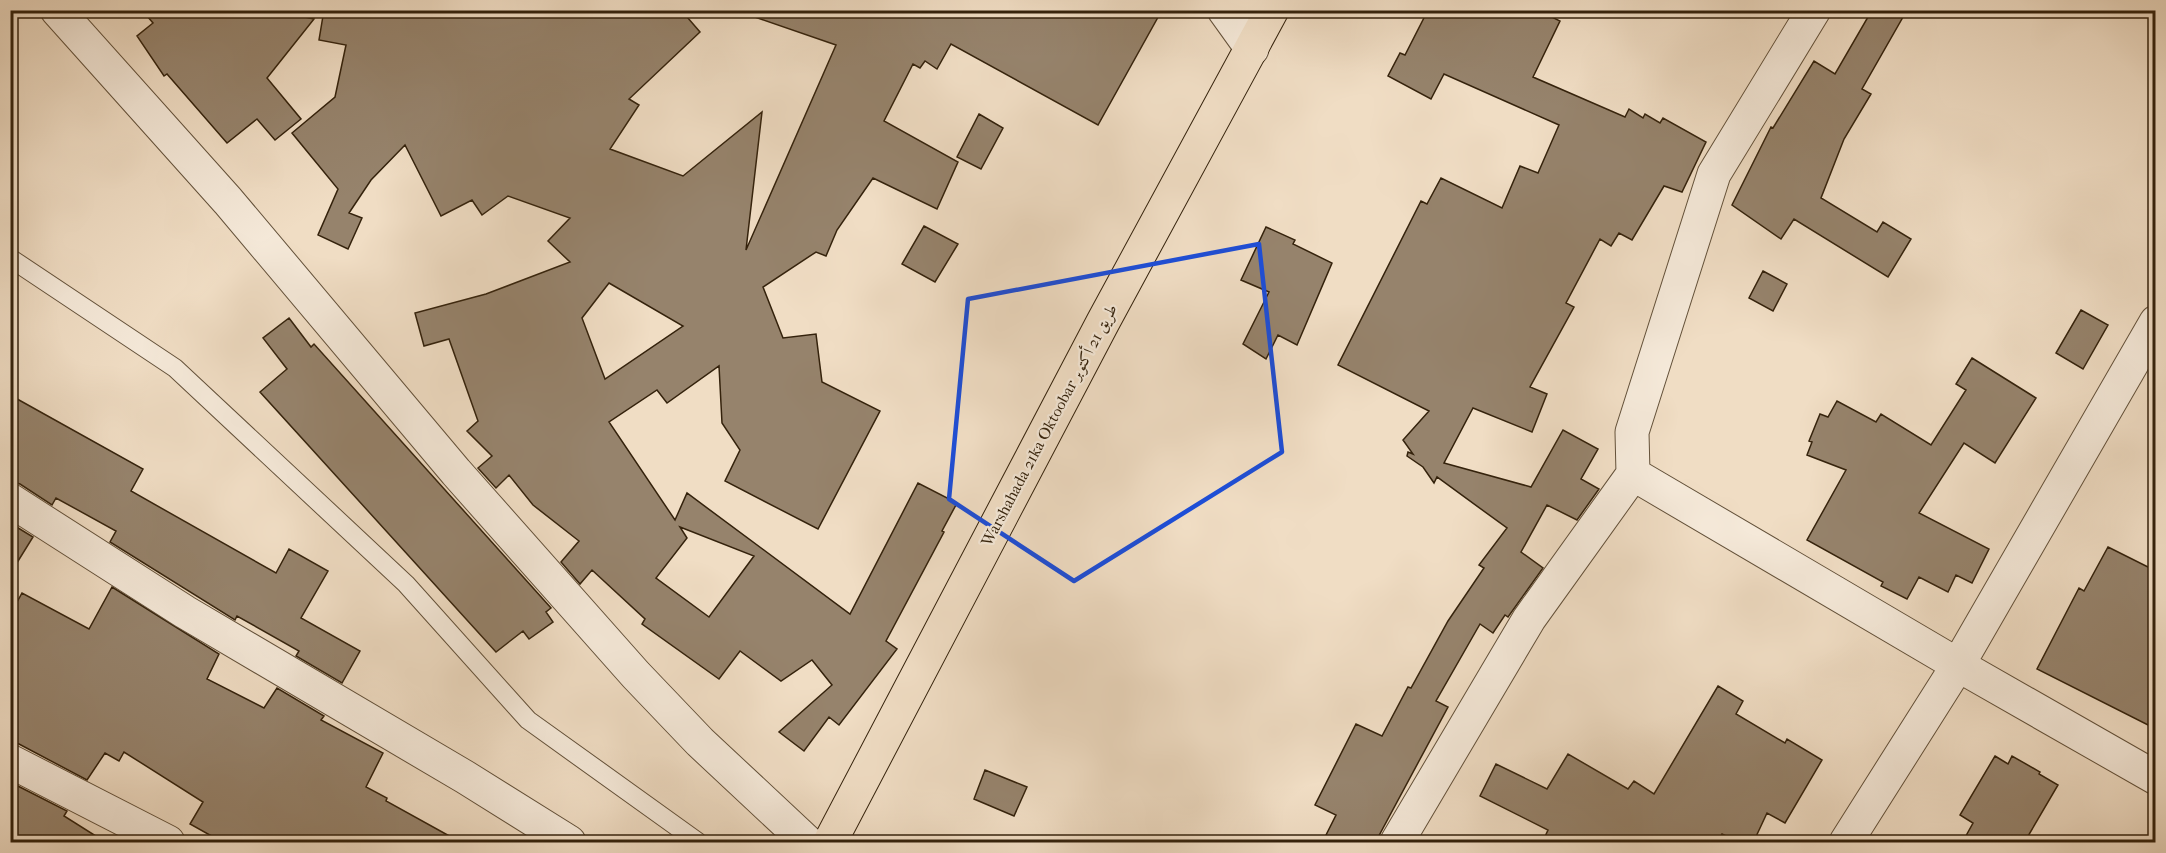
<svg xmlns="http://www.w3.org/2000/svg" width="2166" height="853" font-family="'IM FELL French Canon',Amiri,serif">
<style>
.building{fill:#96836c;stroke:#34220c;stroke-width:1.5;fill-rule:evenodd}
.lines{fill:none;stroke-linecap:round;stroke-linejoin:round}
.lane-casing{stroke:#63513a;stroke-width:20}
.street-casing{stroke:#63513a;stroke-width:35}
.primary-casing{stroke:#34220c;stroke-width:35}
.lane{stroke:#f5e9d9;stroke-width:18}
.street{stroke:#f5e9d9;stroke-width:33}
.primary{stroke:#f0ddc4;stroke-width:33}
.marked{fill:none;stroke:#1d4ed8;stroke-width:4.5;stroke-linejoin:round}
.labels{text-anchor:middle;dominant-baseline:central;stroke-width:4.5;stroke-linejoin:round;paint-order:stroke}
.street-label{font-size:16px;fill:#34220c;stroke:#f5e9d9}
</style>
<rect width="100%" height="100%" fill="#f0ddc4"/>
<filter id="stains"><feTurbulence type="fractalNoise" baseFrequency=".00333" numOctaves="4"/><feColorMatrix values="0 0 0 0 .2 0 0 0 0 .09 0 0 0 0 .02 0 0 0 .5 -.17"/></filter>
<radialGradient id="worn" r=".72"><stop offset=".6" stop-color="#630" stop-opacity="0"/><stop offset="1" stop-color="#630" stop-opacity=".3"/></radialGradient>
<path class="building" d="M 142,10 L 273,10 L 314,19 L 267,78 L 301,119 L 275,140 L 257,119 L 227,143 L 167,74 L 164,76 L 137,36 L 153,23 Z
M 324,10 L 681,10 L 700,32 L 629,99 L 639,105 L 610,149 L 683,176 L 762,112 L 746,250 L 836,45 L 749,15 L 750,10 L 1162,10 L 1098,125 L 951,44 L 937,69 L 925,61 L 920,68 L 913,64 L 884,121 L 958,162 L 937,209 L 873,178 L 837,230 L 826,256 L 816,252 L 763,287 L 783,338 L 816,334 L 822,382 L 880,411 L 818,529 L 725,481 L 740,450 L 722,423 L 719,366 L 667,403 L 657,390 L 609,422 L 675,520 L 687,493 L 850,614 L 918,483 L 957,503 L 942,531 L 944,532 L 886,641 L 897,649 L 839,725 L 829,717 L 804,751 L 779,732 L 832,685 L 812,660 L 781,681 L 740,651 L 719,679 L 642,624 L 645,619 L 592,570 L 580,584 L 561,562 L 579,541 L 533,505 L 509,475 L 496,488 L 478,468 L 492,456 L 467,431 L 478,421 L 449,339 L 424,346 L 415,313 L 486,294 L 570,262 L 548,241 L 570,218 L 508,196 L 482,215 L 472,200 L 441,216 L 405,145 L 371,180 L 349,213 L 362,218 L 348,249 L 318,235 L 338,189 L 292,133 L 335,97 L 346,45 L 319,40 ZM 609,283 L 683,326 L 605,379 L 582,318 ZM 680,527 L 754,556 L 709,617 L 656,578 L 687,538 Z
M 1428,10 L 1538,10 L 1560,21 L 1533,77 L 1625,117 L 1629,109 L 1643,118 L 1645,114 L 1660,123 L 1663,118 L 1706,142 L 1682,192 L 1664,186 L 1632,240 L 1619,233 L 1611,246 L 1600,239 L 1566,303 L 1574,307 L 1530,387 L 1547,394 L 1532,432 L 1473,408 L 1444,463 L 1531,487 L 1563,430 L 1598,449 L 1581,479 L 1599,489 L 1577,520 L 1547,505 L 1521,552 L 1543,568 L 1508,617 L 1505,615 L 1493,633 L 1480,624 L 1436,701 L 1448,707 L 1375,843 L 1322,843 L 1336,815 L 1315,805 L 1356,724 L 1382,736 L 1408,687 L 1411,688 L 1448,621 L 1484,568 L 1479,565 L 1507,528 L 1437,477 L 1434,483 L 1423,467 L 1407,456 L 1408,452 L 1413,454 L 1403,440 L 1429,411 L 1338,365 L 1421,201 L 1427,204 L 1441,178 L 1502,208 L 1520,166 L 1538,173 L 1559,125 L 1444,74 L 1431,99 L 1388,76 L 1400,53 L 1405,55 Z
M 1872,10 L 1907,10 L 1862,89 L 1871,94 L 1844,139 L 1821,198 L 1877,232 L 1883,222 L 1911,239 L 1888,277 L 1794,219 L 1781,239 L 1732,205 L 1771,127 L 1773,128 L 1814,61 L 1835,74 Z
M 979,114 L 1003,128 L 981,169 L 957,157 Z
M 924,226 L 958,244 L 935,282 L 902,264 Z
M 1266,227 L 1295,240 L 1293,244 L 1332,263 L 1297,345 L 1278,335 L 1266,359 L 1243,344 L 1269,292 L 1241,280 Z
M 1763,271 L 1787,284 L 1773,311 L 1749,298 Z
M 2081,310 L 2108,325 L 2083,369 L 2056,353 Z
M 289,318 L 311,347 L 314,344 L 551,608 L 546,612 L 553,622 L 529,639 L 523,631 L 496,652 L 260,392 L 287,369 L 263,338 Z
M 1972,358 L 2036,398 L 1995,463 L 1964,443 L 1919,513 L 1989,549 L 1972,583 L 1956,575 L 1948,592 L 1919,577 L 1907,599 L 1881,586 L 1883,582 L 1807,540 L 1846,470 L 1807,455 L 1812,442 L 1809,441 L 1820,414 L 1828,417 L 1837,401 L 1876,422 L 1881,414 L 1931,445 L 1966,390 L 1956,384 Z
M 10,395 L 143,469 L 131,491 L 276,573 L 289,549 L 328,571 L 301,618 L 360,651 L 342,683 L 296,656 L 299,651 L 237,616 L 235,620 L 110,542 L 116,531 L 56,498 L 52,505 L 20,484 L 10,481 Z
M 10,523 L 33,537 L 10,574 Z
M 2108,547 L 2156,571 L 2156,729 L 2037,669 L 2079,588 L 2084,591 Z
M 112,587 L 219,654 L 207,679 L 264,708 L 277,688 L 324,716 L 321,720 L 383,753 L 366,787 L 387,798 L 386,801 L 462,843 L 224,843 L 190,824 L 203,802 L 124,752 L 119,761 L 105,753 L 87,780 L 19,744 L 10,742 L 10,615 L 22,593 L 89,629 Z
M 1718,686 L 1743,701 L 1736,714 L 1785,743 L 1787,739 L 1822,760 L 1785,823 L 1767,813 L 1753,843 L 1741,843 L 1722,834 L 1717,843 L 1542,843 L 1548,830 L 1480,796 L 1496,764 L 1547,789 L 1568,754 L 1628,789 L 1634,781 L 1654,794 Z
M 1995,756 L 2008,764 L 2012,756 L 2040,772 L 2039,774 L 2058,785 L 2024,843 L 1962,843 L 1973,823 L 1960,815 Z
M 985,770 L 1027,787 L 1014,816 L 974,799 Z
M 10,782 L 67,811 L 64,816 L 107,843 L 10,843 Z"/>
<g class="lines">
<defs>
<path id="lane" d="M 10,258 L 175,368 L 406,584 L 528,720 L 698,842"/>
<path id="street" d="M 57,10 L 228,201 L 456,472 L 636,675 L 700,742 L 807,842
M 1224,10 L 1252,49
M 1633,474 L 1958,665 L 2156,778
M 10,500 L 185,612 L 465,777 L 569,842
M 10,761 L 168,842
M 1397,842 L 1529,619 L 1633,474 L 1632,432 L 1714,174 L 1814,10
M 1846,842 L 1958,665 L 2156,322"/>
<path id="primary" d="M 830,842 L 1103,322 L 1272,10"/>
</defs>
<use href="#lane" class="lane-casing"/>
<use href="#street" class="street-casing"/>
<use href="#primary" class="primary-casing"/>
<use href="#lane" class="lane"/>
<use href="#street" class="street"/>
<use href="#primary" class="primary"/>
</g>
<path class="marked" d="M 1259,244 L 1282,452 L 1074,581 L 949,499 L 968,299 Z"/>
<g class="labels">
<g class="street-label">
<text transform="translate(1049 425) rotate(-62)">Warshahada 21ka Oktoobar طريق 21 أكتوبر</text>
</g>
</g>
<rect width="2166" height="853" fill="none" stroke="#f0ddc4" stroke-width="36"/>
<rect x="12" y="12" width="2142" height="829" fill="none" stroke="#34220c" stroke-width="3"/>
<rect x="18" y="18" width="2130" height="817" fill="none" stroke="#34220c" stroke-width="1.5"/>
<rect width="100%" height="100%" filter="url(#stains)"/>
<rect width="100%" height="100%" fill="url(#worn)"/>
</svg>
